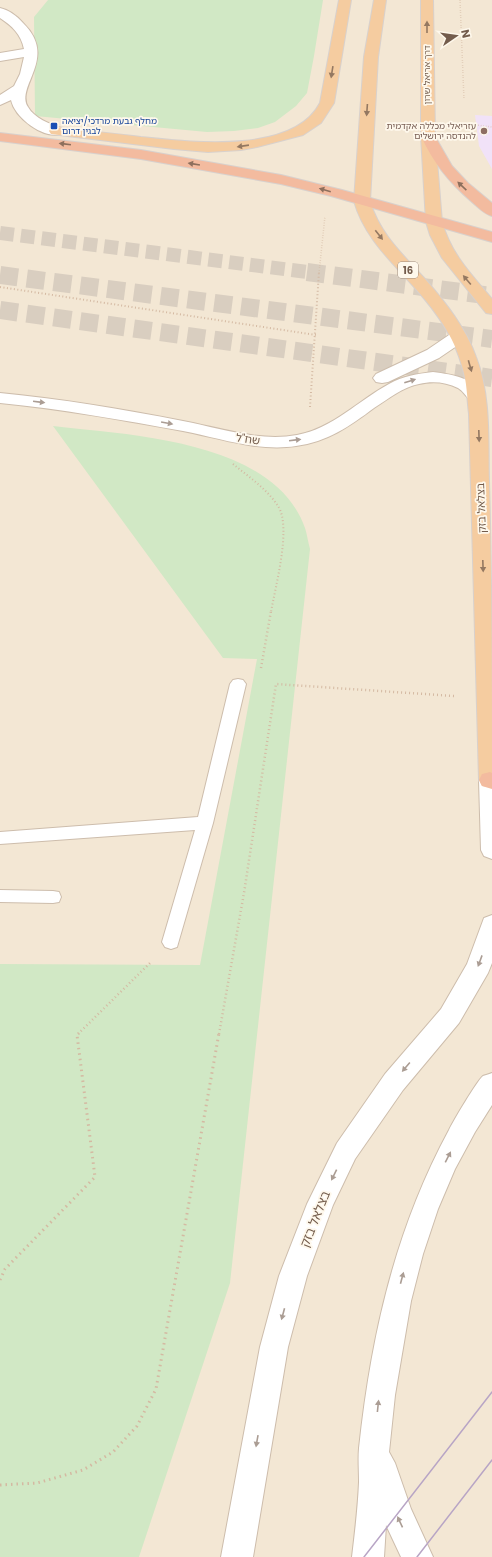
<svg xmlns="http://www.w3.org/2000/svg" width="492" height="1557" font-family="Poppins,'Noto Sans Hebrew',sans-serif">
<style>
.residential{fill:#f3e7d4}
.education{fill:#f1e2f8}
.green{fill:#d1e8c5}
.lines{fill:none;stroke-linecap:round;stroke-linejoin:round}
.motorway-tunnel-far1{stroke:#d9cec0;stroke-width:14;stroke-dasharray:14 7;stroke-linecap:butt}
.motorway-tunnel{stroke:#d9cec0;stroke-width:18;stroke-dasharray:18 9;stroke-linecap:butt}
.service-casing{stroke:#cdbdac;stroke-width:2}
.minor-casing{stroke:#cdbdac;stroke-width:2}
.tertiary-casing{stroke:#cdbdac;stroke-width:2}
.trunk-casing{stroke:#d8d1cd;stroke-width:2}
.motorway-casing{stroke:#d8d1cd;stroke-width:2}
.path-far3{stroke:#d4b9a2;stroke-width:1.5;stroke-dasharray:0.5 2;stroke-linecap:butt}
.path-far2{stroke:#d4b9a2;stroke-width:2;stroke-dasharray:1 2.5;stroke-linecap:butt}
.path-far1{stroke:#d4b9a2;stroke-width:2.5;stroke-dasharray:1 3;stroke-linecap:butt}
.path{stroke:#d4b9a2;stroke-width:3;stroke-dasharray:1.5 4;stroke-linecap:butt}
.service{fill:#fff;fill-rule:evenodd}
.minor{fill:#fff;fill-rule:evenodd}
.tertiary{fill:#fff;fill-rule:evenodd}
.trunk{fill:#f5cca0;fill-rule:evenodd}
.motorway{fill:#f3bb9f;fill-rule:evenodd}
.tram{stroke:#b8a5c5;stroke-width:1.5}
.oneway{fill:#947861}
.oneway2{fill:#8d6f5d}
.oneway3{fill:#ab9d94}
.transit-dot{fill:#1a4fb4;stroke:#fef8ec;stroke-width:1.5}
.education-dot{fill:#8d6e63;stroke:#fef8ec;stroke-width:1.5}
.labels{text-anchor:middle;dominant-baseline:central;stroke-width:3.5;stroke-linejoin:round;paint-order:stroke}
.far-street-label{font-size:9px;fill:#735c4c;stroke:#fef8ec}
.far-transit-label{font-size:9px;fill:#164399;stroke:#fef8ec;text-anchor:start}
.far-education-label{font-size:9px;fill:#785e54;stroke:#fef8ec;text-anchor:end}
.shield{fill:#fef8ec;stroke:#9d8b7c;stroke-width:1}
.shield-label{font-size:10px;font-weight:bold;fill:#735c4c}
.street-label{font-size:11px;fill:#735c4c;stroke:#fef8ec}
.near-street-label{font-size:13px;fill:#735c4c;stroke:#fef8ec}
</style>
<rect width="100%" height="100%" fill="#fbf4e6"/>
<path class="residential" d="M 0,0 L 492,0 L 492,1557 L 0,1557 Z"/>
<path class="education" d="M 475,115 L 492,116 L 492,169 L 479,146 Z"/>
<path class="green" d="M 48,0 L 323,0 L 314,56 L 307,93 L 296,106 L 275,122 L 258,128 L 234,131 L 207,132 L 35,116 L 34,17 Z
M 53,426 C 130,435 274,440 305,528 C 307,534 308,542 310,549 L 230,1283 L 139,1557 L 0,1557 L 0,964 L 200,965 L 257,659 L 223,658 Z"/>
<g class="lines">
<path class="motorway-tunnel-far1" d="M 0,233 L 315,273"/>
<path class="motorway-tunnel" d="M 307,272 L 492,296
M 0,275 L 492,339
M 0,310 L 492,378"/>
<defs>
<path id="service" d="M 238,679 L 243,680 L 246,684 L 213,823 L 177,947 L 171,949 L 165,947 L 162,942 L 195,830 L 0,844 L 0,832 L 198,817 L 230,684 L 233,680 Z
M 0,890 L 53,891 L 59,892 L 61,897 L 59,902 L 53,903 L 0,902 Z"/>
<path id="minor" d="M 0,8 C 9,10 17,16 23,23 C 59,58 15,86 28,107 C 34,118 50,124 61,128 L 63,131 L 61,134 C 43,139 15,118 11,100 L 0,105 L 0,95 L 14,86 L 20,74 L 24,57 L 0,61 L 0,53 L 24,49 C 21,34 12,26 0,18 Z"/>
<path id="tertiary" d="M 458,332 L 464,333 L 466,337 L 464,341 L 439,358 L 388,382 L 382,383 L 376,382 L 373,378 L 376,374 L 427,350 L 452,333 Z
M 433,372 C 454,375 473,377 485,397 L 482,401 C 467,405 469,395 458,388 C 446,382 432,381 419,384 C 403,387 388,399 374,408 C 350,426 327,442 296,446 C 259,452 219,438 183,431 C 122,420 61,409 0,403 L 0,393 C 62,399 122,409 183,421 C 220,428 259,442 297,435 C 332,429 359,400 389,384 C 403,376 417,374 433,372 Z
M 490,772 L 492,773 L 492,859 L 484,856 L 481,850 L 479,780 L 482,774 Z
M 492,915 L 492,963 L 488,973 L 459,1023 L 403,1090 L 355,1159 L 333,1205 L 307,1276 L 288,1347 L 253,1557 L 221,1557 L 260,1347 L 279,1276 L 307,1204 L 337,1143 L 385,1074 L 441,1009 L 467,964 L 484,918 Z
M 492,1073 L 492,1105 L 475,1132 L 455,1169 L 438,1209 L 423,1254 L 411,1301 L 395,1395 L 389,1452 L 395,1463 L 411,1509 L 433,1557 L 401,1557 L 386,1525 L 384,1557 L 352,1557 C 355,1532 358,1507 359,1482 C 359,1470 358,1459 359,1448 C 371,1336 395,1230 449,1130 C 454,1120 477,1081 483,1076 C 486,1075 490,1074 492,1073 Z"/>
<path id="trunk" d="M 339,0 L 351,0 L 334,103 L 321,123 L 303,135 L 257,147 L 241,150 L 208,152 L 174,149 L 51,134 L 49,131 L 51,128 L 56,127 C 84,131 112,133 141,137 C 189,142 293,155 320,103 Z
M 374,0 L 386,0 L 378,57 L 370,201 C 379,233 403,255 425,279 C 445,302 466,328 476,357 C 491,395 488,441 489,481 C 492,583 492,685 492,787 L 482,786 L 479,780 L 469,414 C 467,398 467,381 462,366 C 454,336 435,310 415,288 C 391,261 364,237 354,201 L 364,57 Z
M 421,0 L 433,0 L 435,136 L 442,222 C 451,254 471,274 492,299 L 492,314 L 486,313 L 442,258 L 430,235 L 426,222 L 421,136 Z"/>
<path id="motorway" d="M 428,132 L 433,133 L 452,166 L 468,183 L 492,203 L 492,216 C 484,214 478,207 472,202 C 450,183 433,163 421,136 L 423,133 Z
M 0,133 L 141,150 L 281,175 L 342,190 L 492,232 L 492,242 L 331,196 L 281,184 L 141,159 L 0,141 Z
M 490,772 L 492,773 L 492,789 L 482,786 L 479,780 L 482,774 Z"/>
</defs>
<use href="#service" class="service-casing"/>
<use href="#minor" class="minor-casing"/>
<use href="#tertiary" class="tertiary-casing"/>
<use href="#trunk" class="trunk-casing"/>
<use href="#motorway" class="motorway-casing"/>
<path class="path-far3" d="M 460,0 L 464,100
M 461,123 L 492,127
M 319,273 L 325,216"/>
<path class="path-far2" d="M 0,287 L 316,335
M 310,407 L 319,272
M 233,464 C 249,477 267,489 278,506 C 292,527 275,588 271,612"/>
<path class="path-far1" d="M 261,668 L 271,611
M 78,1034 L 152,961
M 219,1034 L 244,893 L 276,684 L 454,696"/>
<path class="path" d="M 0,1280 L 5,1269 L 95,1177 L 77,1035 L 79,1033
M 0,1485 L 37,1483 L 83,1470 L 113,1452 L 137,1426 L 156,1389 L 219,1033"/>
<use href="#service" class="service"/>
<use href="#minor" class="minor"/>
<use href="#tertiary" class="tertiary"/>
<use href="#trunk" class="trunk"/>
<use href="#motorway" class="motorway"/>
<path class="tram" d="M 364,1557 L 492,1392
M 417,1557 L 492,1460"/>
</g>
<defs><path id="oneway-solid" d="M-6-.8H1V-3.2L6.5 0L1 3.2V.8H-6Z"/></defs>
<g class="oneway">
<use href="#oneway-solid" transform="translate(427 27) rotate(-90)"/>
<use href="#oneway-solid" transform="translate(332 72) rotate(99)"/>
<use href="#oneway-solid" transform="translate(367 110) rotate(94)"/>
<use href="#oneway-solid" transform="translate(243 146) rotate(172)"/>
<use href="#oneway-solid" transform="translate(379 235) rotate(52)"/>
<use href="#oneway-solid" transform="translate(467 280) rotate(-130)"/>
<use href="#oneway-solid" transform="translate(470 366) rotate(74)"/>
<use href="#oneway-solid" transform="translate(479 436) rotate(88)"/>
<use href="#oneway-solid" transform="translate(483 566) rotate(88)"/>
</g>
<g class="oneway2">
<use href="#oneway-solid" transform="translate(65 144) rotate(-173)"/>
<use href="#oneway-solid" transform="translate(194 164) rotate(-171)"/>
<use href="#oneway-solid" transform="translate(462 186) rotate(-137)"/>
<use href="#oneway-solid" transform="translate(325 190) rotate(-164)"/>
</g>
<g class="oneway3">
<use href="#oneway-solid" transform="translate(410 381) rotate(-18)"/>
<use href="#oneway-solid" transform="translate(39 402) rotate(7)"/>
<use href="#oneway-solid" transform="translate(167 423) rotate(10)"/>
<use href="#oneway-solid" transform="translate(295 440) rotate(-7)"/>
<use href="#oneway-solid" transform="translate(480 961) rotate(110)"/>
<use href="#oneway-solid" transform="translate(406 1067) rotate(130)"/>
<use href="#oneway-solid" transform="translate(448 1157) rotate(-63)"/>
<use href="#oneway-solid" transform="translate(334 1175) rotate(116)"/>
<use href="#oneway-solid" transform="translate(402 1278) rotate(-75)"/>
<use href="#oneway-solid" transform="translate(283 1314) rotate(105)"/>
<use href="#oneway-solid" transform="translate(378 1406) rotate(-84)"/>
<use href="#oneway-solid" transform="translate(257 1441) rotate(100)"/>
<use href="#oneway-solid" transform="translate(400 1522) rotate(-115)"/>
</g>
<rect class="transit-dot" x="50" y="122" width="8" height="8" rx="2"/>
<circle class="education-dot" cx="484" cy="131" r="4"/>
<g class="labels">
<g class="far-street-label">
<text transform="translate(427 75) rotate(-90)">דרך אריאל שרון</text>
</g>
<g class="far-transit-label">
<text x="62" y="121">מחלף גבעת מרדכי/יציאה<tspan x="62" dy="10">לבגין דרום</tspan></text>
</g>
<g class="far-education-label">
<text x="476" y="126">עזריאלי מכללה אקדמית<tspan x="476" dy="10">להנדסה ירושלים</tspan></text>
</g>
<rect class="shield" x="398" y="262" width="20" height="16" rx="3"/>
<g class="shield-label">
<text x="408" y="270">16</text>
</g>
<g class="street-label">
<text transform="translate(248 439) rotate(8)">שח"ל</text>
<text transform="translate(481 508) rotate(-92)">בצלאל בזק</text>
</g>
<g class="near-street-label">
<text transform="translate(315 1219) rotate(-68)">בצלאל בזק</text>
</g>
</g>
<g transform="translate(456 36) rotate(77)" stroke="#fef8ec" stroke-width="3" paint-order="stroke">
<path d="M0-3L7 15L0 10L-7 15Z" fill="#735c4c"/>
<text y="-6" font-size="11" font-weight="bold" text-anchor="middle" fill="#735c4c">N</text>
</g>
</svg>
